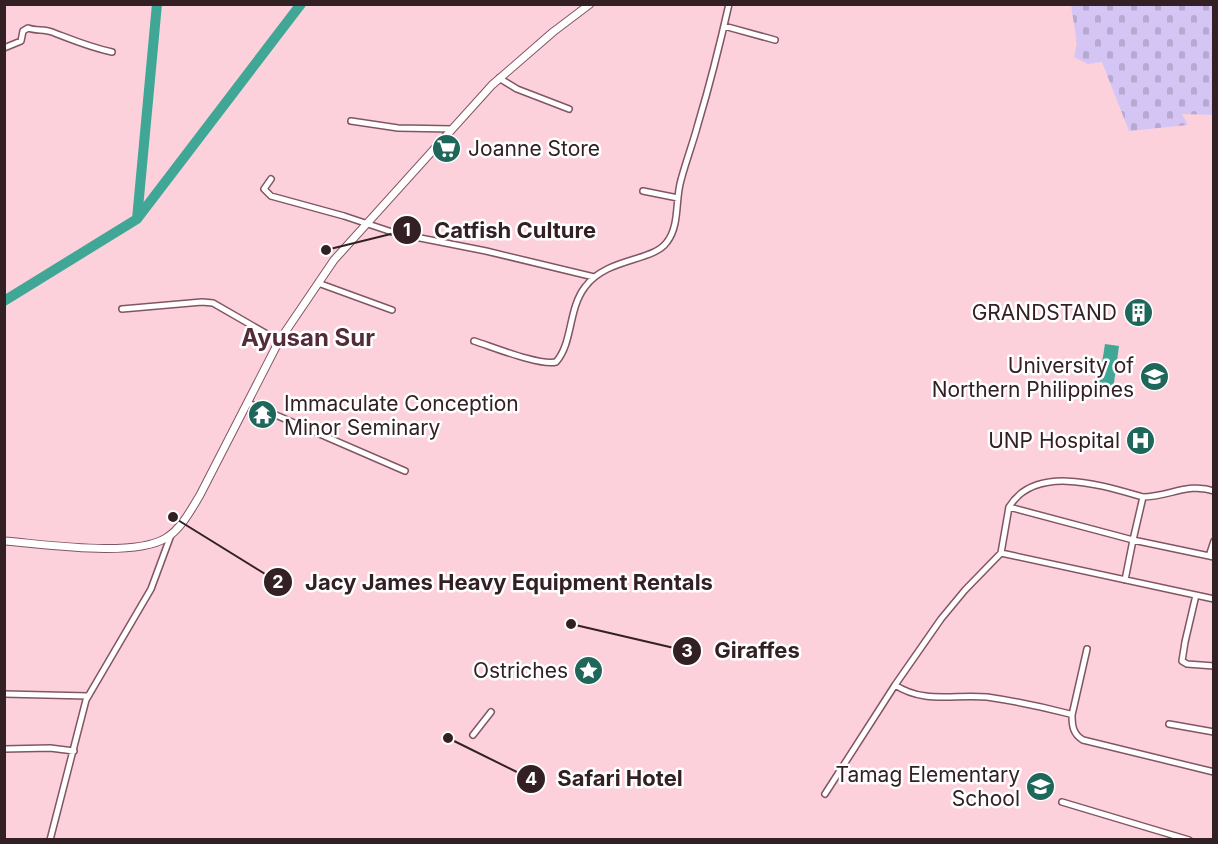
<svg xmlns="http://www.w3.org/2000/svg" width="1218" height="844" font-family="Inter,sans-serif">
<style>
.cemetery{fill:url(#cemetery-stones)}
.water{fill:#40a796}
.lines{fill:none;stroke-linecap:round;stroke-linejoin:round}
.river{stroke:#40a796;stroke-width:10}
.minor-casing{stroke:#825563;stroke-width:8}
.tertiary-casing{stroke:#825563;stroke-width:9}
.minor{stroke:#fff;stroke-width:5}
.tertiary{stroke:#fff;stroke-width:7}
.labels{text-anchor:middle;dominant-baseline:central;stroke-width:5;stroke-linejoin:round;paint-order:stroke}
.poi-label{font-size:21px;fill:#332025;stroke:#fff;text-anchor:end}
.quarter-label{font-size:24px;font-weight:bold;fill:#542b38;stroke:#fff}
.leader{fill:none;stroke:#332025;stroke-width:2}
.callout-dot{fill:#332025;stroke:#fff;stroke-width:2}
.mark-label{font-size:18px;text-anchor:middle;font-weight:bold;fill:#fff}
.callout-label{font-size:22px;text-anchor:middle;font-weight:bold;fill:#332025;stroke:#fff;stroke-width:5;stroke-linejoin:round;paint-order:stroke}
</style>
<defs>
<pattern id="cemetery-stones" width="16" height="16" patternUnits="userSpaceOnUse" patternTransform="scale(1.5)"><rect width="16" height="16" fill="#d5c5f4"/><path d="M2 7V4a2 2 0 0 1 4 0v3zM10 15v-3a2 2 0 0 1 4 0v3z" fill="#b7a9d1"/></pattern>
</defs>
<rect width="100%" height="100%" fill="#fcd1dc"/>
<path class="cemetery" d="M 1071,5 L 1213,5 L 1213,115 L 1182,114 L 1188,125 L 1129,131 L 1102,62 L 1088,64 L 1074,57 L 1077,44 Z"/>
<path class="water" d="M 1105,344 L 1119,346 L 1113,390 L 1098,388 Z"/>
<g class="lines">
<path class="river" d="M 137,219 L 157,4
M 4,301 L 137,219 L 301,4"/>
<defs>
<path id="minor" d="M 724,26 L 775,40
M 4,48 L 21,41 L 23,31 L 28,28 C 36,31 44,29 52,32 C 73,40 89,47 112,52
M 499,78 L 517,89 L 569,109
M 351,121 L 398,128 L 452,129
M 271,179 L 264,189 L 271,196 L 344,216 L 395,233 L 486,251 L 594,277
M 643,191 L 678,198
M 318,283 L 392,310
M 122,309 L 202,302 L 213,303 L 279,341
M 474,341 C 493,347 540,366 556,362 C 573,343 568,309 585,287 C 607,257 653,262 667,242 C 680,225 675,200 681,180 C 686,161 693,143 698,124 C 710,84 720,44 729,4
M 248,403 L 405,471
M 1214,491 C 1189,482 1168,497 1143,497 L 1133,540 L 1214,557
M 1009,507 C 1036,463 1104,486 1143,497
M 1001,553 L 1214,599
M 1209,556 L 1214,541
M 1125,580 L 1133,540 L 1009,507 L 1001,553 L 965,590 L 941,619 L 895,685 C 924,704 954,694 987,697 C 1014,701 1043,707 1070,714 L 1072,715 C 1072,726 1073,734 1083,740 L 1214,772
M 1196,595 L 1185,642 L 1182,661 L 1187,664 L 1214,666
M 4,694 L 88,696
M 1072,715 L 1087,649
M 1169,724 L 1214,732
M 473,735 L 491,712
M 4,749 L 50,748 L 74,751
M 825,794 L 895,685
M 1062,802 L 1189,840
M 50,840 L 86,700 L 151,589 L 171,535"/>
<path id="tertiary" d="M 4,541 C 44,544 133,558 166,538 C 181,529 191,510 200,495 L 279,341 L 334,260 L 492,85 L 553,32 L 590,4"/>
</defs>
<use href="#minor" class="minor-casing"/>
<use href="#tertiary" class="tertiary-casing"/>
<use href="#minor" class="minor"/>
<use href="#tertiary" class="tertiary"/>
</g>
<defs>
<symbol id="supermarket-disc" viewBox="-11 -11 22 22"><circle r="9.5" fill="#1f665b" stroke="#fff"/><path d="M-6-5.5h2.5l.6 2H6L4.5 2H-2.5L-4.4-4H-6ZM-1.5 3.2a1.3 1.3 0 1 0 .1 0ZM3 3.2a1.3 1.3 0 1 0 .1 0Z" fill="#fff"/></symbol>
<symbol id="building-disc" viewBox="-11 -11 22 22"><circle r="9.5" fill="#1f665b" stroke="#fff"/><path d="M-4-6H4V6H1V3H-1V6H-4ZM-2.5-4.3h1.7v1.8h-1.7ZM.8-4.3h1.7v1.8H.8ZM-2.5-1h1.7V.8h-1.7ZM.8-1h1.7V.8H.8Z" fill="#fff"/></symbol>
<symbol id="university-disc" viewBox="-11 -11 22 22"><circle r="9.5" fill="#1f665b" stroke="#fff"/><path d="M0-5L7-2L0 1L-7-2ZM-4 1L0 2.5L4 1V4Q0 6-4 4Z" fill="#fff"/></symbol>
<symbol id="temple-disc" viewBox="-11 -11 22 22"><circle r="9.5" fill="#1f665b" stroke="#fff"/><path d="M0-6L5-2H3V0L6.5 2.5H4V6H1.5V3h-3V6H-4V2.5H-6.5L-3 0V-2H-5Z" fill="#fff"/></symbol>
<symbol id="hospital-disc" viewBox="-11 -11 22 22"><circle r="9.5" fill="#1f665b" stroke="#fff"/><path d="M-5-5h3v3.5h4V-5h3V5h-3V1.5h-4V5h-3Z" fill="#fff"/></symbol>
<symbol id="sight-disc" viewBox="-11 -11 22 22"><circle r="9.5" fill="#1f665b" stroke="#fff"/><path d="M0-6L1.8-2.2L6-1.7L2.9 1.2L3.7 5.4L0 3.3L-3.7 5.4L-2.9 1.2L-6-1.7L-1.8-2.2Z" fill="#fff"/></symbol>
<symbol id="school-disc" viewBox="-11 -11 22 22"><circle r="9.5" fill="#1f665b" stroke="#fff"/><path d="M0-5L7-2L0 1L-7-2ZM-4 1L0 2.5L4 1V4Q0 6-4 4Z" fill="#fff"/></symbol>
</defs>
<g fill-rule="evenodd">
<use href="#supermarket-disc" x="430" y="132" width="33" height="33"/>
<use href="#building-disc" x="1122" y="296" width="33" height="33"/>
<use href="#university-disc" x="1138" y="360" width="33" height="33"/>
<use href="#temple-disc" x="246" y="398" width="33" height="33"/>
<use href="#hospital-disc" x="1124" y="424" width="33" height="33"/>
<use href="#sight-disc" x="572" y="654" width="33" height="33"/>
<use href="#school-disc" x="1024" y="770" width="33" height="33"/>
</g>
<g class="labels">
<g class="poi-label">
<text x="468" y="148" text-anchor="start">Joanne Store</text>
<text x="1117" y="312">GRANDSTAND</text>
<text x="1134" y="365">University of<tspan x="1134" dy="24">Northern Philippines</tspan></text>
<text x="284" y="403" text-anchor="start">Immaculate Conception<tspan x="284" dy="24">Minor Seminary</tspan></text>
<text x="1120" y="440">UNP Hospital</text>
<text x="568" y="670">Ostriches</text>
<text x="1020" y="774">Tamag Elementary<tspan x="1020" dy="24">School</tspan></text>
</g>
<g class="quarter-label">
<text x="308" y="337">Ayusan Sur</text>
</g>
</g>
<path class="leader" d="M326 250L407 230M173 517L278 582M571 624L687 651M448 738L531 779"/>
<g class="callout-dot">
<circle cx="326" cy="250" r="6"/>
<circle cx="173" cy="517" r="6"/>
<circle cx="571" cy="624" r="6"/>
<circle cx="448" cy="738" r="6"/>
<circle cx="407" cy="230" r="15"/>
<circle cx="278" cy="582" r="15"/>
<circle cx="687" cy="651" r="15"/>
<circle cx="531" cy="779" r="15"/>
</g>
<g class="mark-label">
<text x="407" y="236">1</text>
<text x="278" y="588">2</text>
<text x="687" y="657">3</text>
<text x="531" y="785">4</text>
</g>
<g class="callout-label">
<text x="515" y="238">Catfish Culture</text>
<text x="509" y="590">Jacy James Heavy Equipment Rentals</text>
<text x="757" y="658">Giraffes</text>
<text x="620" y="786">Safari Hotel</text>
</g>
<rect width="1218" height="844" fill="none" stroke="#332025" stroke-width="12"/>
</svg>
